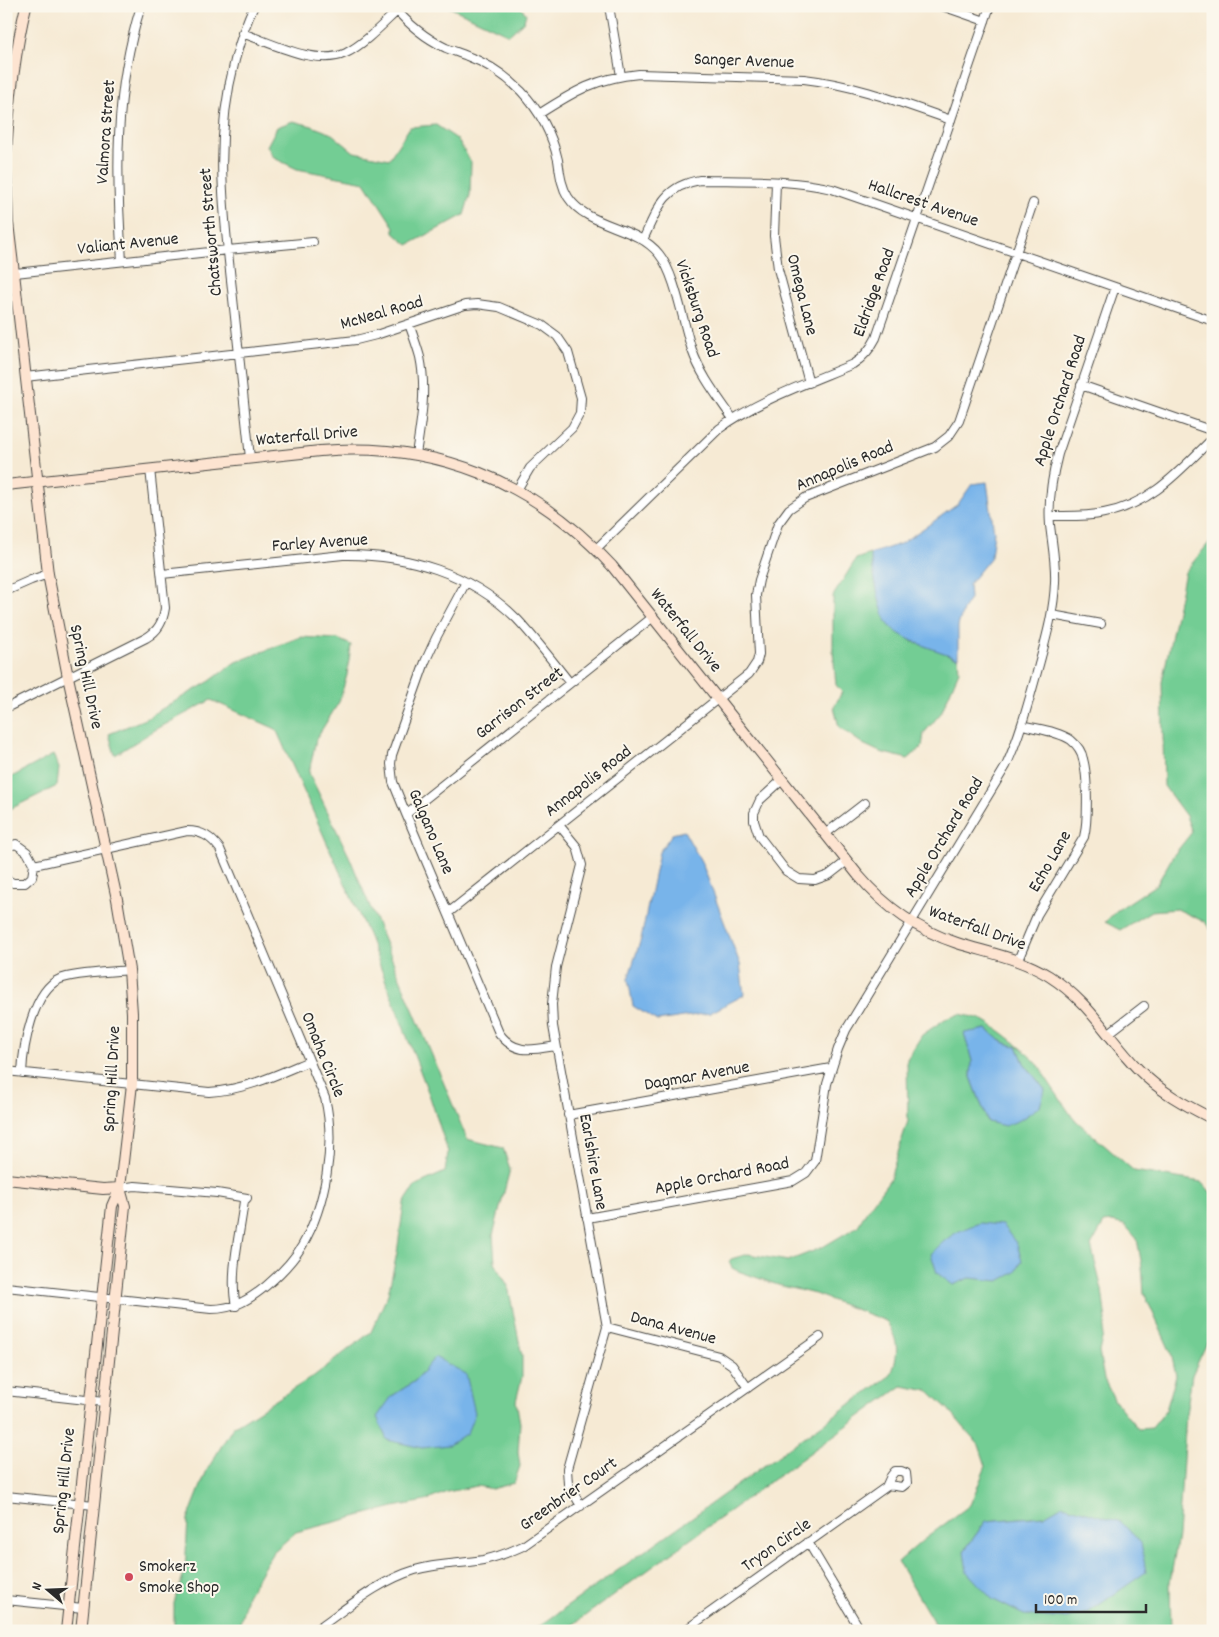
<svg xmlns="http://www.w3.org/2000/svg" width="1219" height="1637" font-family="Dekko,sans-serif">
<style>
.green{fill:#73cd94;stroke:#4f7c60;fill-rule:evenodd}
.water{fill:#78b4ea;stroke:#52708a}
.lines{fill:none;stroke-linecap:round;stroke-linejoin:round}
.street-casing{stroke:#494844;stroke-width:10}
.secondary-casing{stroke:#494844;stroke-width:12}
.street{stroke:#fff;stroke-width:8}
.secondary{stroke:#fde4d1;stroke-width:10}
.poi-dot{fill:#d1495b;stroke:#fbf7ec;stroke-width:2}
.labels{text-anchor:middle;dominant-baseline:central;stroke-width:4;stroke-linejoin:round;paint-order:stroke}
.street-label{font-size:18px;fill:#2b2b2b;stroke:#fbf7ec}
.poi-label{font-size:18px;fill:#2b2b2b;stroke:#fbf7ec;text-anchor:start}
</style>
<rect width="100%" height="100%" fill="#fbf7ec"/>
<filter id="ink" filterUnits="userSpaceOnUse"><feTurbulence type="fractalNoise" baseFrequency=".02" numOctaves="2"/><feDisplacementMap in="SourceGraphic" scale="10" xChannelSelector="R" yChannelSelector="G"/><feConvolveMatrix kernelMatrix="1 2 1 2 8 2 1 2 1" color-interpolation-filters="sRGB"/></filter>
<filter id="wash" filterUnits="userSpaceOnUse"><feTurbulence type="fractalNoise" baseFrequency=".0096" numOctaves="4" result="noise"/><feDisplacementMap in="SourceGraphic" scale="20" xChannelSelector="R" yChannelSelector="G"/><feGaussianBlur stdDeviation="1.12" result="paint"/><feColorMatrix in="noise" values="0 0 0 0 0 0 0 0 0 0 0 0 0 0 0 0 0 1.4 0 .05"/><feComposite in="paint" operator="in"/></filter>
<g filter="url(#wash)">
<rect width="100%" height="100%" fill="#f6ead4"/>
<path class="green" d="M 447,6 L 520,6 L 526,14 L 524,21 L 509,35 Z
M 293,121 L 312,126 L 332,134 L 354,152 L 389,159 L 410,127 L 436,125 L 457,139 L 471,162 L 470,195 L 464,215 L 408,245 L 394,233 L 394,227 L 365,182 L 297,169 L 274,158 L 267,146 L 277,127 Z
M 1213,538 L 1213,933 L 1205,922 L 1177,909 L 1151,911 L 1120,930 L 1105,922 L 1116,911 L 1157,884 L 1173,856 L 1192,832 L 1186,816 L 1164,786 L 1162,682 L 1185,572 Z
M 870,554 L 879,598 L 911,641 L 958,658 L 959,671 L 941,713 L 924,733 L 922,747 L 908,759 L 880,752 L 863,744 L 839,727 L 834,707 L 842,692 L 836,685 L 833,651 L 833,596 L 856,559 Z
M 300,637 L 338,639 L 351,645 L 347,675 L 339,702 L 316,739 L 309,773 L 349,856 L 467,1139 L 503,1148 L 510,1169 L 493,1235 L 495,1263 L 508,1286 L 522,1356 L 522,1377 L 516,1401 L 520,1423 L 518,1452 L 520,1466 L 514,1483 L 492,1489 L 477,1486 L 447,1492 L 425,1501 L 394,1507 L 296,1532 L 273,1552 L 264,1567 L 247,1596 L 238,1631 L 174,1631 L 174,1603 L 185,1570 L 188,1519 L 207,1470 L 233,1427 L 314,1376 L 371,1332 L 388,1294 L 397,1253 L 404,1203 L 416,1185 L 445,1172 L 448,1152 L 430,1097 L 369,937 L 276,729 L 211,700 L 155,730 L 115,755 L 109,734 L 152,716 L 153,714 L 210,681 L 234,663 ZM 436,1358 L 387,1440 L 392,1396 L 415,1381 Z
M 53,755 L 59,768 L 57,786 L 6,811 L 6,780 Z
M 960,1014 C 967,1016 976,1017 983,1020 C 997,1027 1041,1061 1044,1075 L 1073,1118 L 1134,1171 L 1202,1182 L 1213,1195 L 1213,1330 L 1192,1375 L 1186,1414 L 1178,1536 L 1170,1582 L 1171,1631 L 939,1631 L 898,1562 L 922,1541 L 970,1505 L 986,1466 L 979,1445 L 948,1409 L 929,1391 L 902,1386 L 564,1631 L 516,1631 L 537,1628 L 891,1375 C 899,1353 899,1340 886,1321 L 815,1294 L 778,1285 L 738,1271 L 732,1268 L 729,1262 L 731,1259 L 748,1254 L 788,1261 L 821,1248 L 858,1226 L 867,1210 L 890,1179 L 903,1136 L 908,1121 L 907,1059 L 922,1035 L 945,1019 ZM 987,1029 C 996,1037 1004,1045 1017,1046 L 1024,1063 L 1045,1090 L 988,1122 L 971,1077 L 972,1061 L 965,1034 ZM 1112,1222 L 1125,1225 L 1137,1239 L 1142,1266 L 1144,1293 L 1171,1353 L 1176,1376 L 1166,1410 L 1152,1428 L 1138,1429 L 1115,1401 L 1104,1379 L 1099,1352 L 1106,1321 L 1102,1290 L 1091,1246 L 1104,1223 ZM 1044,1516 L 964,1551 L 986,1521 Z"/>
<path class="water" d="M 987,482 L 994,532 L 991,557 L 969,584 L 970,599 L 963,610 L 958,626 L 958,658 C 940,651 896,639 887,622 C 877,602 875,576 870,554 L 900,544 L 930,524 L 958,504 L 972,484 Z
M 684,831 L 702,863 L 740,964 L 744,995 L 710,1013 L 657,1021 L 633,1006 L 628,979 L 641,939 L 659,852 L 672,834 Z
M 987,1029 C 996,1038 1004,1045 1017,1046 L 1024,1063 L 1045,1090 L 1040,1106 L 1020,1120 L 1005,1126 L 988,1122 L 971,1077 L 972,1061 L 964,1033 Z
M 980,1223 L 1002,1225 L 1017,1244 L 1022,1261 L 1016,1272 L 999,1281 L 970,1278 L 953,1285 L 937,1273 L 931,1254 C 948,1236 956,1231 980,1223 Z
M 435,1357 L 466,1374 L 475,1413 L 467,1433 L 449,1445 L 422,1448 L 387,1440 L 377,1417 L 392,1396 L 415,1381 Z
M 1063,1505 L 1121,1522 L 1141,1543 L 1146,1572 L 1089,1612 L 1067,1619 L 1024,1615 L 992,1599 L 967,1572 L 964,1551 L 986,1521 L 1044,1516 Z"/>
</g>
<g filter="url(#ink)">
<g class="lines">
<defs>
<path id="street" d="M 393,6 C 408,24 425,38 446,48 C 453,51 460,53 467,56 C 487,63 506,76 521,91 C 539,110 552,134 558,160 C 560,173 561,186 568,197 C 588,228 636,225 659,254 C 676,275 683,324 692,350 C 701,376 718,397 733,419
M 609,6 L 621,76
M 942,6 L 985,21
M 242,33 C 272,43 316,67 346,53 C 364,44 382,25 397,11
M 539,114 C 575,91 596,78 639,74 L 804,79 C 856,85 902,103 951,120
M 776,182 L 774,236 L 778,269 L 809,383
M 643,240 C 657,210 663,186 700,180 C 744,181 789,179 832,189 L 1213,321
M 122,261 C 116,173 114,92 141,6
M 6,274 L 228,250 L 313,242
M 409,324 C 413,335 417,346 420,357 C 427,390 421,422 416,454
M 25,377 L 356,340 L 376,335 L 465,305 L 477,304 L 499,307 L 542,325 L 557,336 L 568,352 L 581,398 L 580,413 L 572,428 L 530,468 L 517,490
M 1081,385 L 1213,431
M 250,458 C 244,402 238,345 232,289 C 223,207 214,141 235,60 C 240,41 245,24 254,6
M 1050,516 C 1068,516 1086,517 1104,513 C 1152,504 1179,471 1213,438
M 596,549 L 719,429 C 758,400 808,383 853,364 C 864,357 870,350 876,338 L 990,6
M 162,574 L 343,555 C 407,554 471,573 517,619 C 536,639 553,662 570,683
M 466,582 L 436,638 L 425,662 L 392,755 L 391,764 L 393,782 L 406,814 L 499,1033 C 515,1055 532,1050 556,1046
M 6,591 L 31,580 L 48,574
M 1052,615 L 1101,624
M 6,708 L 146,638 C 158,631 163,622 165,608 L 150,469
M 782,780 L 760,800 L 754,813 L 754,821 L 759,836 L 786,871 L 799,879 L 815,880 L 829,875 L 847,861
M 406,814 L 653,617
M 559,825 L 577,847 L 582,865 L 556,967 L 552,1004 L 553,1026 L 607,1327 L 567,1469 L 568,1484 L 581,1506
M 825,834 L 865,803
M 6,847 L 16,844 L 27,852 L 34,865 L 32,877 L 25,883 L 13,883 L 6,879
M 448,913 L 749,674 L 757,662 L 759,654 L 756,595 L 759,580 L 778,524 L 789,509 L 805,498 L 935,447 L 949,436 L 959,421 L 1033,203
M 1018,960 L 1037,915 L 1084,837 C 1088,821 1088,776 1083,759 C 1082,752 1077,745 1071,740 C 1058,731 1037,729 1022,725
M 1109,1033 L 1144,1006
M 6,1071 L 209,1092 C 245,1090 276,1075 309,1061
M 22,1073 C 23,1047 33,990 60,979 C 75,973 111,972 129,970
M 568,1115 L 831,1068
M 120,1188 L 135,1186 L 217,1193 L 247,1198 L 244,1201 C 240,1234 229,1274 236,1306
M 587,1218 L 793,1181 L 806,1173 L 815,1161 L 827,1084 L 838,1049 L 846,1030 L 1006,766 C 1020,735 1028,704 1037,672 C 1045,642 1054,613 1055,582 C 1056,563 1052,544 1050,525 C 1048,501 1052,477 1058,454 L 1115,287
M 6,1287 L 211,1309 C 234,1309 249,1300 266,1286 C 279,1275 293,1261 302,1246 C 326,1205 336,1144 325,1098 L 220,849 C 211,837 202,831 187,831 L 34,865
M 607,1327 L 719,1356 L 732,1365 L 748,1388
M 6,1391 L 104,1402
M 6,1496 L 94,1505
M 808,1542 L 861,1631
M 6,1600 L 83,1608
M 314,1631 C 346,1609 378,1581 415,1570 C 437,1563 461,1564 483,1560 C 497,1557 510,1552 523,1546 L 820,1337
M 684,1631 L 886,1487 L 891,1476 L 895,1471 L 901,1471 L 906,1473 L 907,1483 L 902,1487 L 888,1485"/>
<path id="secondary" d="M 6,154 C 9,104 14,55 26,6
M 6,171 L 8,223 L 14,273 L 48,574 L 68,677 L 117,899 L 129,970 L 132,1013 L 132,1084 L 120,1188 L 112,1206 L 66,1631
M 6,485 L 320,451 C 435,441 534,481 612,566 L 858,875 C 885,907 917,930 957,943 C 989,953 1020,958 1049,976 C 1090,1002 1106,1036 1138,1069 C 1159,1091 1185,1105 1213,1119
M 6,1179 L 103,1189 L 120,1188
M 81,1631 L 125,1206 L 120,1188"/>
</defs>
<use href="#street" class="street-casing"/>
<use href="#secondary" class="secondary-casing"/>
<use href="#street" class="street"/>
<use href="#secondary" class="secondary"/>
</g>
</g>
<circle class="poi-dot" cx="129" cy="1577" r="5"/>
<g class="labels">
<g class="street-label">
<text transform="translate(744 62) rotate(2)">Sanger Avenue</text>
<text transform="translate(107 132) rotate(-86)">Valmora Street</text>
<text transform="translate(923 204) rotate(19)">Hallcrest Avenue</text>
<text transform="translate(212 232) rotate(-95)">Chatsworth Street</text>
<text transform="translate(128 245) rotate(-6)">Valiant Avenue</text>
<text transform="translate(875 293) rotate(-70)">Eldridge Road</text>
<text transform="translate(801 295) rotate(76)">Omega Lane</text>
<text transform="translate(696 309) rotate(71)">Vicksburg Road</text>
<text transform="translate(382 314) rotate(-16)">McNeal Road</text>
<text transform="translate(1061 401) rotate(-72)">Apple Orchard Road</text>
<text transform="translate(307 437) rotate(-5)">Waterfall Drive</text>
<text transform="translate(845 467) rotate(-23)">Annapolis Road</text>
<text transform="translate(320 544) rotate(-4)">Farley Avenue</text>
<text transform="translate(685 631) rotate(51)">Waterfall Drive</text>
<text transform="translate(85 677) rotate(78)">Spring Hill Drive</text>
<text transform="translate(520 704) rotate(-38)">Garrison Street</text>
<text transform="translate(589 782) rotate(-38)">Annapolis Road</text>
<text transform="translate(430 832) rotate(67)">Galgano Lane</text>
<text transform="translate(945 838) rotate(-59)">Apple Orchard Road</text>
<text transform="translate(1051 862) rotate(-60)">Echo Lane</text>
<text transform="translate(977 929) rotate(20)">Waterfall Drive</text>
<text transform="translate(322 1055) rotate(68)">Omaha Circle</text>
<text transform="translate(697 1077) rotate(-10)">Dagmar Avenue</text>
<text transform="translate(113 1079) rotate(-87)">Spring Hill Drive</text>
<text transform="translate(592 1162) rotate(80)">Earlshire Lane</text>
<text transform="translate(722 1177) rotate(-11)">Apple Orchard Road</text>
<text transform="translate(673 1329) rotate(15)">Dana Avenue</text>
<text transform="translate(65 1481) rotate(-84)">Spring Hill Drive</text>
<text transform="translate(569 1495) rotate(-35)">Greenbrier Court</text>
<text transform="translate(777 1546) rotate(-35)">Tryon Circle</text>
</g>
<g class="poi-label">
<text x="139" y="1567">Smokerz<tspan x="139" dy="21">Smoke Shop</tspan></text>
</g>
</g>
<rect width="1219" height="1637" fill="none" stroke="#fbf7ec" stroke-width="25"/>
<g transform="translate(48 1590) rotate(289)" stroke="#fbf7ec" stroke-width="4" paint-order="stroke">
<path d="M0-4L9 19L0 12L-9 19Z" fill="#2b2b2b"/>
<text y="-8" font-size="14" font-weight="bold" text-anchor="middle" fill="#2b2b2b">N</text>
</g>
<path d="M1036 1604v8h110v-8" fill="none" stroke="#2b2b2b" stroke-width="2.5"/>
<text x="1044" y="1604" font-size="15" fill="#2b2b2b" stroke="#fbf7ec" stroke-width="4" paint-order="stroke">100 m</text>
</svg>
